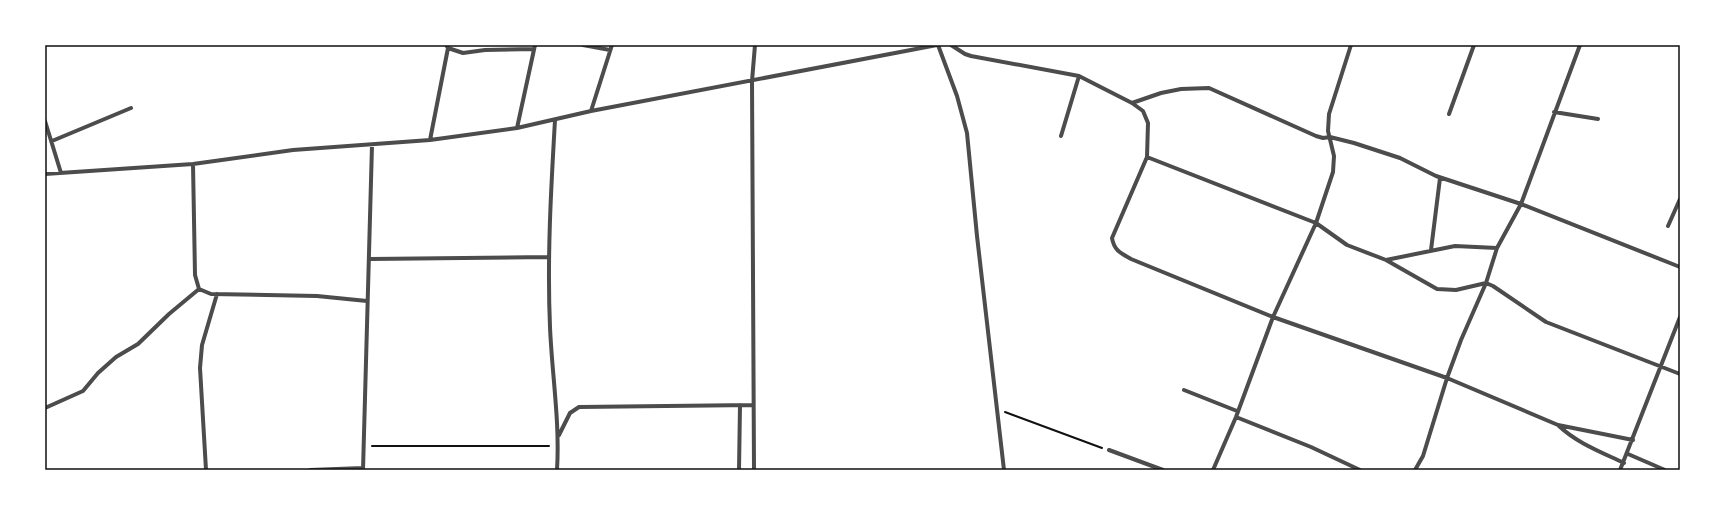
<svg xmlns="http://www.w3.org/2000/svg" width="1725" height="515" font-family="Helvetica,sans-serif">
<style>
.lines{fill:none;stroke-linecap:round;stroke-linejoin:round}
.path{stroke:#111;stroke-width:2}
.minor{stroke:#4c4c4c;stroke-width:4}
.neatline{fill:none;stroke:#111;stroke-width:1.5}
</style>
<rect width="100%" height="100%" fill="#fff"/>
<g class="lines">
<path class="path" d="M 1005,412 L 1102,448
M 372,446 L 549,446"/>
<path class="minor" d="M 446,45 L 448,48 L 463,53 L 485,50 L 534,49
M 583,45 L 610,50
M 938,45 L 957,96 L 967,133 L 977,236 L 1004,470
M 951,45 L 965,54 L 971,56 L 1079,76 L 1132,103 L 1143,111 L 1148,123 L 1147,157 L 1316,223 L 1347,245 L 1386,260 L 1437,289 L 1456,290 L 1486,283 L 1493,286 L 1546,322 L 1680,374
M 1132,103 L 1161,93 L 1181,89 L 1209,88 L 1316,136 L 1323,138 L 1330,137 L 1354,143 L 1400,158 L 1436,176 L 1521,204 L 1680,267
M 591,111 L 612,45
M 1554,112 L 1598,119
M 1449,114 L 1474,45
M 555,120 C 551,189 547,258 550,327 C 552,375 560,422 557,470
M 45,121 L 61,173
M 517,128 L 535,45
M 1061,136 L 1079,76
M 430,140 L 448,48
M 52,141 L 131,108
M 1147,157 L 1112,238 C 1114,250 1120,253 1131,259 L 1273,317 L 1447,378 L 1558,425 L 1633,440
M 193,164 L 195,275 L 199,289 L 211,294 L 317,296 L 367,301
M 45,174 L 193,164 L 293,150 L 430,140 L 517,128 L 591,111 L 937,45
M 1668,226 L 1680,199
M 1431,250 L 1440,178
M 370,259 L 548,257
M 1386,260 L 1455,246 L 1497,248
M 1184,390 L 1237,411
M 45,408 L 83,391 L 98,373 L 116,357 L 138,344 L 169,314 L 199,289
M 1236,417 L 1311,447 L 1360,470
M 1559,426 C 1577,443 1601,452 1624,463
M 559,435 L 570,413 L 579,407 L 753,405
M 1109,450 L 1163,470
M 1628,454 L 1665,470
M 206,470 L 200,368 L 202,345 L 217,294
M 310,470 L 363,468
M 363,470 L 372,145
M 739,470 L 740,405
M 754,470 L 752,81 L 755,45
M 1213,470 L 1236,417 L 1273,317 L 1316,223 L 1333,172 L 1334,156 L 1328,131 L 1329,114 L 1351,45
M 1415,470 L 1423,456 L 1447,378 L 1461,340 L 1486,283 L 1497,248 L 1521,204 L 1580,45
M 1620,470 L 1680,317"/>
</g>
<rect width="1725" height="515" fill="none" stroke="#ffffff" stroke-width="92"/>
<rect x="46" y="46" width="1633" height="423" class="neatline"/>
</svg>
